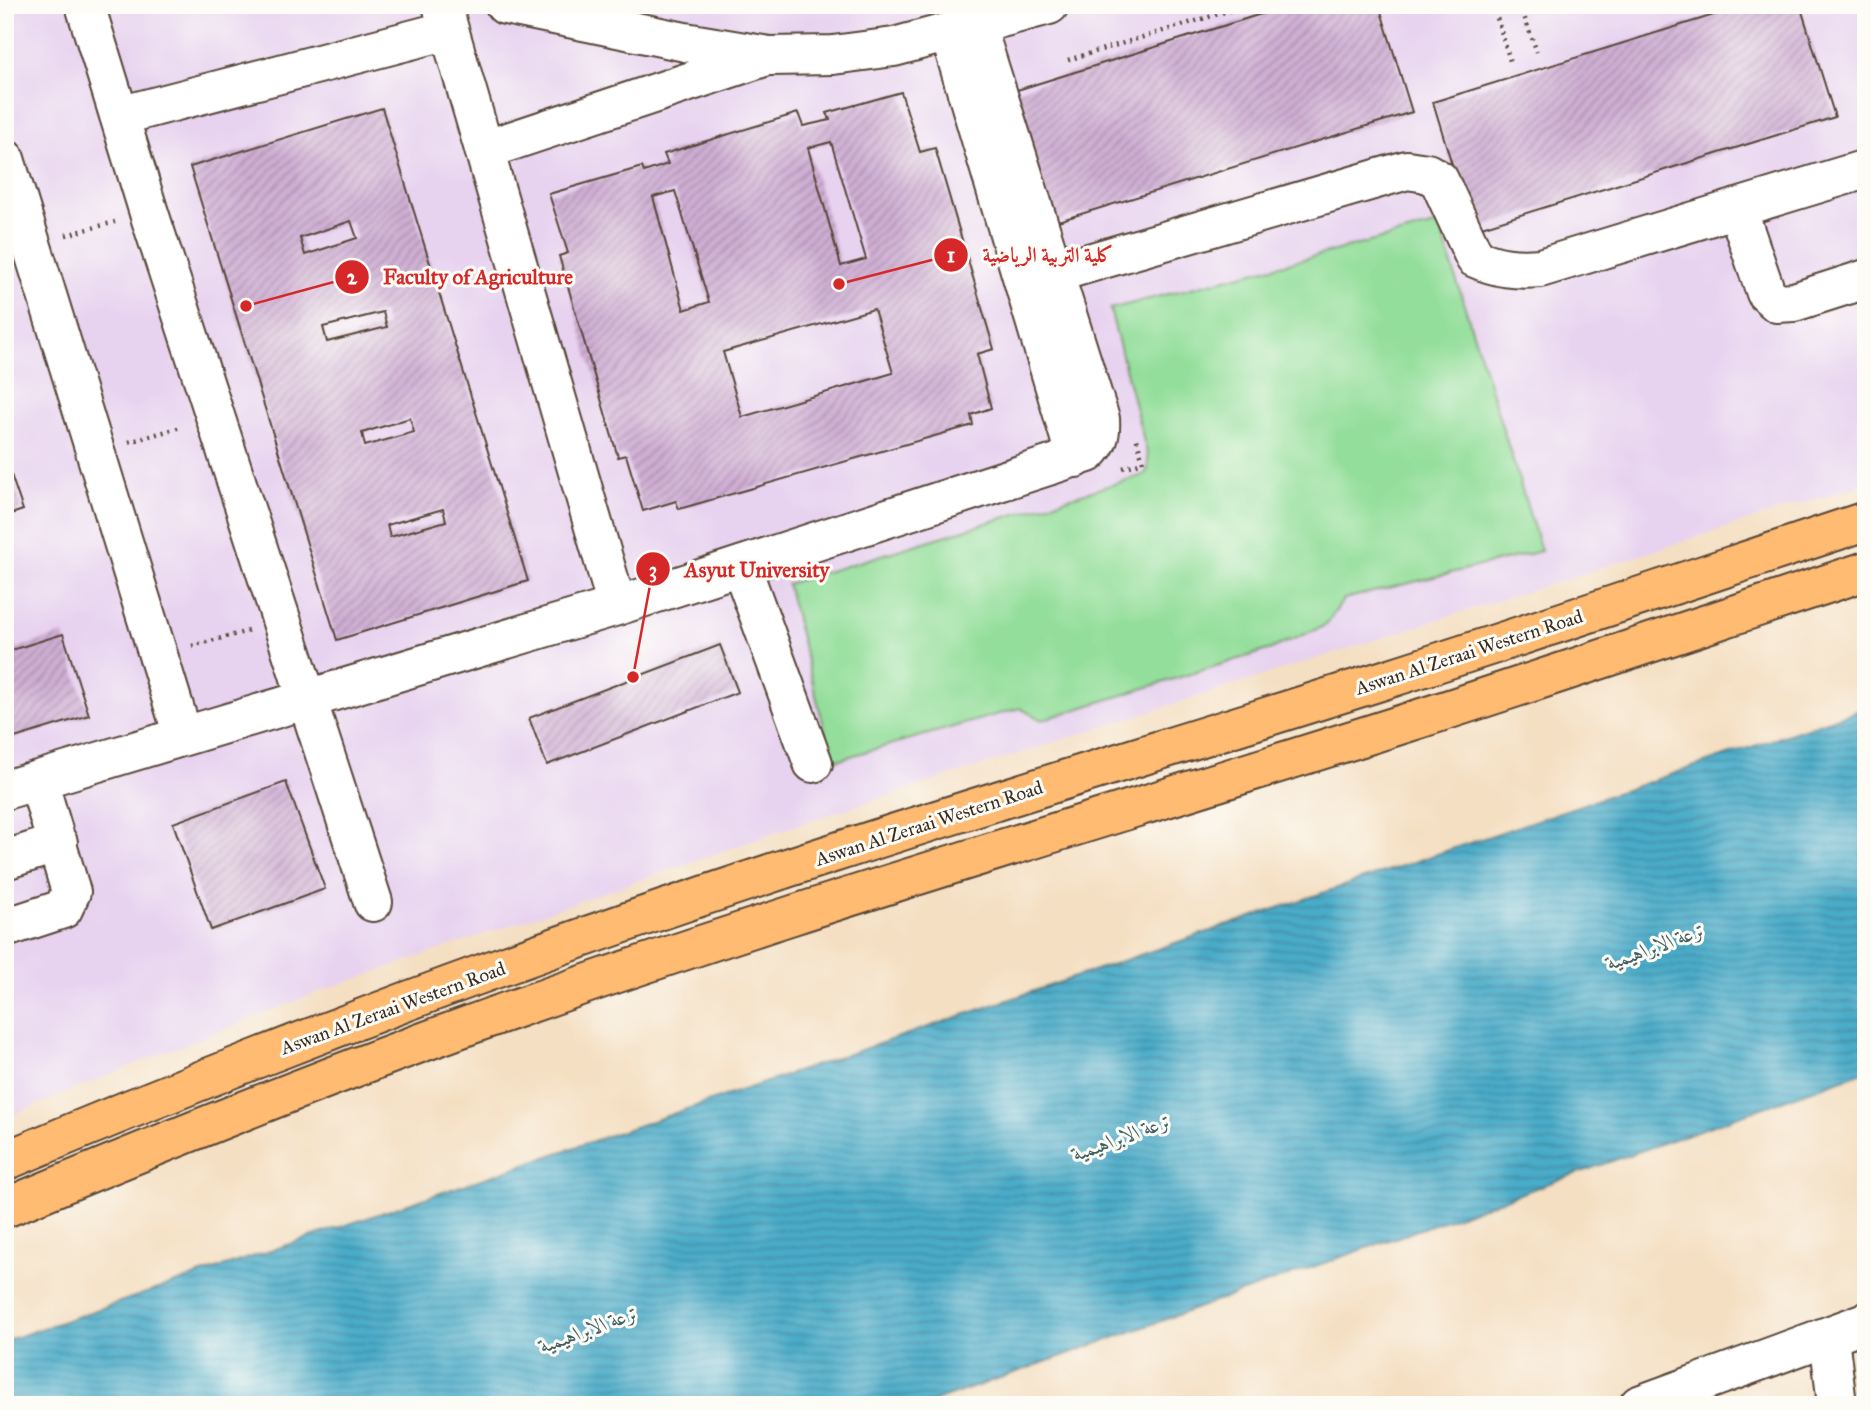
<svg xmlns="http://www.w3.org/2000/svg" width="1871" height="1410" font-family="'IM FELL Great Primer',Amiri,serif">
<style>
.built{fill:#e7d2ef}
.green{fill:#93de9a;stroke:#67845c;stroke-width:2}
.water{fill:url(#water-rules);stroke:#426b74;stroke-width:2}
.building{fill:url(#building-hatch);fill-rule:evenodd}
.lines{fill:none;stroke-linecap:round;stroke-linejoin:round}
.minor-casing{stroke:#574537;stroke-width:42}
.major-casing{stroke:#574537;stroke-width:42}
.path{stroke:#574537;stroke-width:4.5;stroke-dasharray:2 5;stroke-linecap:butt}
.minor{stroke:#fff;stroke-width:38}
.major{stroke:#ffbb71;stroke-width:38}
.labels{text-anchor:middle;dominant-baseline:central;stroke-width:6;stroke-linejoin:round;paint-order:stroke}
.street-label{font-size:19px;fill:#3b2a1e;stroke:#fdfcf7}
.water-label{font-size:21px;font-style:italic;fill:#415e62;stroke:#fdfcf7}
.leader{fill:none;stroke:#d62828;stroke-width:2.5}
.callout-dot{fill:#d62828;stroke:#fdfcf7;stroke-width:2.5}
.mark-label{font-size:21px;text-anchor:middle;font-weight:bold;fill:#fff}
.callout-label{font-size:21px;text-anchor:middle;font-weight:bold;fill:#d62828;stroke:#fdfcf7;stroke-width:6;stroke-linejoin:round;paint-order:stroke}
</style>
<defs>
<pattern id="water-rules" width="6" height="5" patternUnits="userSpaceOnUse" patternTransform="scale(1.75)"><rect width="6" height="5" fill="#4aacc9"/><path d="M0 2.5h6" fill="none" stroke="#3f8ca3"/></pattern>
<pattern id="building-hatch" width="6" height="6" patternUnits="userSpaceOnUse" patternTransform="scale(1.75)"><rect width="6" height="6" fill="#cfaed4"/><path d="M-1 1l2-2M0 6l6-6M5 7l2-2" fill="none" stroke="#a98eab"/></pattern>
</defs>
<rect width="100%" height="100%" fill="#fdfcf7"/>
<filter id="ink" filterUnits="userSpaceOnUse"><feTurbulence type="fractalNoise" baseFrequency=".0143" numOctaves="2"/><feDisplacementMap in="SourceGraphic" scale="14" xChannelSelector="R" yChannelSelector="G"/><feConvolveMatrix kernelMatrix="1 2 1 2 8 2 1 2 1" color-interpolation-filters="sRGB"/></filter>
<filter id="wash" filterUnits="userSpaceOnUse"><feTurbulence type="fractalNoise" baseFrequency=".00686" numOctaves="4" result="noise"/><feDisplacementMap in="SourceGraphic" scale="28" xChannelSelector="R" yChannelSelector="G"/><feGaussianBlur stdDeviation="1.57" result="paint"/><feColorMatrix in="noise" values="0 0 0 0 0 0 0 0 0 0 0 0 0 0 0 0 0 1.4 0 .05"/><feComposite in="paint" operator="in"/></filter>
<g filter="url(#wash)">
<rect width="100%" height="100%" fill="#f4dfc2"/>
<path class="built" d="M 5,5 L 1866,5 L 1866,483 L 815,819 L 324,990 L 145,1060 L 5,1118 Z"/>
<path class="green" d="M 1439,224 L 1541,551 L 1344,599 L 1326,625 L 1271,649 L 1042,720 L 1020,708 L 833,761 L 787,584 L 1144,475 L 1148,469 L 1148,457 L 1110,309 Z"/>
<path class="water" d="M 1866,708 L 1866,1071 L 924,1405 L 5,1405 L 5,1341 Z"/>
<g id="blocks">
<path class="building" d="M 1290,5 L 1379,5 L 1412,112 L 1055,222 L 1014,91 Z
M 1746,5 L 1800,5 L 1835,117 L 1472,230 L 1433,102 Z
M 901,92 L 920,152 L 935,148 L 994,349 L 977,354 L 991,408 L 971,415 L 973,425 L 679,509 L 676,501 L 643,511 L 626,455 L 618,457 L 559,256 L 568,253 L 549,194 L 642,167 L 644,172 L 668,164 L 664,154 L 798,113 L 803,126 L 830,120 L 827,113 ZM 831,142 L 866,259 L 841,266 L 808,148 ZM 675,191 L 709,302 L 684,310 L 653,197 ZM 874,309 L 893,373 L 742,417 L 723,352 Z
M 382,108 L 528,581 L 337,640 L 190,167 ZM 351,221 L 357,238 L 305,255 L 300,238 ZM 383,312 L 387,327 L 327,342 L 323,327 ZM 410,418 L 414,432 L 365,446 L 362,433 ZM 443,509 L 446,521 L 390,537 L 387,525 Z
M 5,457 L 23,510 L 5,516 Z
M 63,634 L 89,715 L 5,741 L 5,652 Z
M 720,645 L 738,692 L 547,765 L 529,718 Z
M 286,782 L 325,889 L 211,930 L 173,823 Z"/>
</g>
</g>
<g filter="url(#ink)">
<use href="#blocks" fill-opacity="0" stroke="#574537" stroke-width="2"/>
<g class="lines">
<defs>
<path id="minor" d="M 85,5 L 149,213 L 373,902
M 442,5 L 617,606
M 505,5 L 685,42 L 769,56 L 833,55 L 894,47 L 1049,5
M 949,32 L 1076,458
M 119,116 L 449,30
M 484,150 L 761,58
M 5,159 L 183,736
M 1737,208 L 1766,293 L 1777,303 L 1794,302 L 1866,279
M 1055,273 L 1407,170 L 1427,173 L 1439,180 L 1475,258 C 1497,268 1516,270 1540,268 L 1866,169
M 741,566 L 813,763
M 5,790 L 617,606 L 1088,453 C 1099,442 1101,434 1100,419 L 976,25
M 5,860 L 58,843
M 5,928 L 63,909 L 71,892 L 38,780
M 1829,1336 L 1837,1405
M 1639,1405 L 1866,1322"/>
<path id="major" d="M 5,1161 C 275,1047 551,944 830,854 C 1015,794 1201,738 1387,679 C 1547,628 1706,574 1866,521
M 5,1208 C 154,1146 304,1085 456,1030 C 768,916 1089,824 1406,723 C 1560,674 1712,622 1866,571"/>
</defs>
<use href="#minor" class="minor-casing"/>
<use href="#major" class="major-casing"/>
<path class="path" d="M 1462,5 L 1463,8 L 1473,5
M 1493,5 L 1511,64
M 1520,5 L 1537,52
M 1068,60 L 1248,5
M 66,235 L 115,222
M 129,442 L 181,427
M 1123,468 L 1143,462 L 1136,436
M 192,646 L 248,631"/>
<use href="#minor" class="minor"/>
<use href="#major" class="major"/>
</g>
</g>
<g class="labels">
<g class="street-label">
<text transform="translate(1469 652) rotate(-18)">Aswan Al Zeraai Western Road</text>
<text transform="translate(929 823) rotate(-18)">Aswan Al Zeraai Western Road</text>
<text transform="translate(393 1008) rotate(-20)">Aswan Al Zeraai Western Road</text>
</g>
<g class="water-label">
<text transform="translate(1656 946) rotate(-20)">ترعة الابراهيمية</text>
<text transform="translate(1122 1137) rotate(-20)">ترعة الابراهيمية</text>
<text transform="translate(589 1329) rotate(-20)">ترعة الابراهيمية</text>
</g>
</g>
<path class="leader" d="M839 284L951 255M246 306L352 277M633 677L653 569"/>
<g class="callout-dot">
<circle cx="839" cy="284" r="7"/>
<circle cx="246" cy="306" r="7"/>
<circle cx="633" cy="677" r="7"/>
<circle cx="951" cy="255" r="18"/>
<circle cx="352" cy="277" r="18"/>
<circle cx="653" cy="569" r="18"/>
</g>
<g class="mark-label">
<text x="951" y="262">1</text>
<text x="352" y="284">2</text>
<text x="653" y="577">3</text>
</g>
<g class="callout-label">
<text x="1048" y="262">كلية التربية الرياضية</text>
<text x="478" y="284">Faculty of Agriculture</text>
<text x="757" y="577">Asyut University</text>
</g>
<rect width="1871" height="1410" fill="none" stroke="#fdfcf7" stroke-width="28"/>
</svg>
